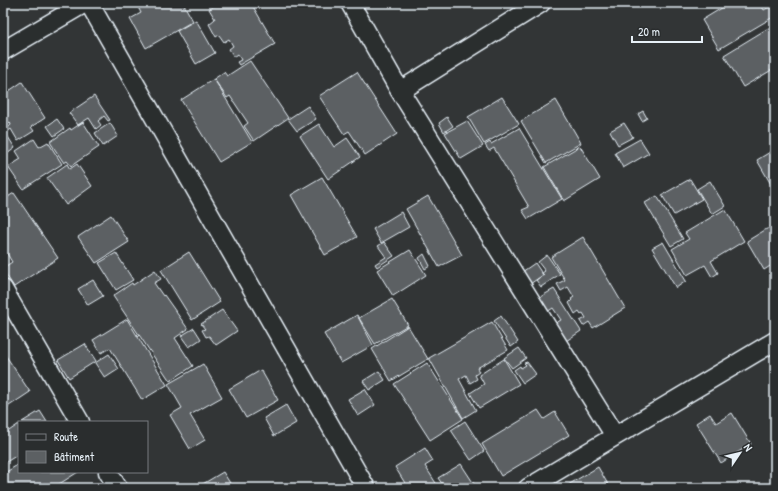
<svg xmlns="http://www.w3.org/2000/svg" width="778" height="491" font-family="'Patrick Hand',sans-serif">
<style>
.building{fill:#5c6063;stroke:#e8f1f8;fill-rule:evenodd}
.lines{fill:none;stroke-linecap:round;stroke-linejoin:round}
.street-casing{stroke:#e8f1f8;stroke-width:21}
.street{stroke:#2a2d2e;stroke-width:18}
</style>
<rect width="100%" height="100%" fill="#323536"/>
<filter id="ink" filterUnits="userSpaceOnUse"><feTurbulence type="fractalNoise" baseFrequency=".025" numOctaves="2"/><feDisplacementMap in="SourceGraphic" scale="8" xChannelSelector="R" yChannelSelector="G"/><feConvolveMatrix kernelMatrix="1 2 1 2 8 2 1 2 1" color-interpolation-filters="sRGB"/></filter>
<g filter="url(#ink)">
<path class="building" d="M 145,3 L 183,3 L 193,21 L 146,48 L 130,19 L 141,13 L 138,7 Z
M 220,3 L 251,3 L 275,44 L 239,65 L 237,62 L 241,60 L 238,54 L 234,57 L 229,49 L 233,46 L 229,39 L 224,42 L 219,35 L 216,37 L 209,24 L 215,19 L 209,9 Z
M 730,3 L 760,3 L 764,10 L 771,6 L 775,13 L 775,16 L 719,49 L 702,20 Z
M 761,3 L 775,3 L 775,11 L 770,3 L 764,7 Z
M 196,20 L 215,53 L 196,64 L 177,31 Z
M 775,24 L 775,68 L 743,87 L 724,55 Z
M 250,61 L 288,118 L 254,141 L 244,126 L 248,123 L 230,96 L 227,98 L 214,79 L 224,72 L 227,76 Z
M 357,72 L 397,134 L 365,155 L 349,131 L 344,134 L 319,96 Z
M 214,79 L 252,142 L 219,162 L 181,100 Z
M 3,82 L 9,91 L 22,82 L 45,118 L 31,127 L 34,131 L 18,141 L 11,129 L 7,132 L 5,130 L 11,125 L 10,122 L 3,126 Z
M 94,96 L 110,120 L 108,121 L 104,116 L 98,121 L 101,125 L 96,129 L 89,118 L 78,125 L 69,113 Z
M 502,97 L 519,124 L 484,144 L 468,117 Z
M 556,100 L 581,143 L 546,163 L 521,121 Z
M 308,106 L 316,119 L 297,131 L 288,119 Z
M 643,111 L 647,118 L 642,121 L 638,114 Z
M 447,117 L 453,126 L 444,132 L 439,123 Z
M 57,119 L 64,129 L 54,136 L 47,126 Z
M 467,121 L 483,146 L 461,159 L 445,133 Z
M 83,122 L 99,147 L 71,166 L 67,161 L 64,163 L 50,142 L 70,128 L 71,130 Z
M 110,123 L 118,136 L 103,146 L 95,133 Z
M 624,123 L 633,137 L 618,145 L 610,131 Z
M 319,124 L 334,147 L 347,138 L 360,157 L 328,179 L 300,136 Z
M 519,128 L 562,199 L 528,219 L 522,210 L 529,207 L 494,148 L 489,151 L 485,145 L 490,142 L 491,144 Z
M 3,129 L 15,148 L 3,157 Z
M 34,139 L 39,147 L 48,142 L 62,164 L 23,189 L 8,167 L 21,159 L 16,151 Z
M 640,139 L 649,153 L 623,168 L 615,153 Z
M 580,146 L 600,179 L 564,201 L 544,167 Z
M 775,149 L 775,184 L 772,186 L 757,160 Z
M 67,164 L 70,169 L 77,164 L 92,186 L 66,205 L 47,178 Z
M 322,177 L 357,237 L 325,255 L 291,195 Z
M 690,179 L 702,199 L 674,215 L 662,195 Z
M 710,181 L 725,206 L 712,214 L 697,189 Z
M 14,193 L 58,258 L 14,287 L 3,270 L 3,268 L 12,262 L 6,252 L 3,254 L 3,200 Z
M 428,196 L 462,255 L 439,267 L 406,209 Z
M 657,196 L 683,239 L 671,246 L 645,203 Z
M 725,209 L 744,241 L 711,261 L 718,273 L 712,277 L 705,265 L 687,275 L 672,249 L 689,239 L 685,233 Z
M 401,212 L 409,227 L 381,243 L 373,229 Z
M 111,215 L 129,242 L 96,263 L 78,237 Z
M 775,224 L 775,263 L 764,270 L 747,241 Z
M 583,237 L 625,308 L 593,328 L 589,322 L 583,326 L 580,321 L 586,318 L 583,313 L 581,314 L 579,311 L 575,314 L 569,303 L 572,300 L 571,299 L 574,297 L 568,287 L 561,291 L 557,284 L 565,280 L 551,257 Z
M 384,242 L 394,256 L 377,267 L 375,264 L 386,257 L 378,246 Z
M 663,242 L 686,281 L 676,288 L 652,248 Z
M 410,250 L 426,275 L 393,296 L 377,270 Z
M 189,252 L 220,302 L 192,320 L 161,270 Z
M 116,253 L 133,280 L 116,290 L 99,263 Z
M 424,254 L 430,266 L 425,269 L 419,258 Z
M 547,255 L 560,274 L 541,287 L 536,280 L 544,275 L 542,273 L 545,271 L 538,262 Z
M 535,263 L 543,275 L 530,284 L 522,272 Z
M 155,270 L 161,279 L 154,283 L 163,296 L 164,295 L 188,329 L 175,338 L 193,366 L 170,381 L 113,296 L 132,283 L 133,285 Z
M 93,280 L 103,296 L 88,305 L 78,289 Z
M 554,289 L 581,331 L 563,343 L 535,300 ZM 553,308 L 561,320 L 554,324 L 547,312 Z
M 392,299 L 408,325 L 375,344 L 359,318 Z
M 222,310 L 237,331 L 216,345 L 209,336 L 206,337 L 202,330 L 205,329 L 201,324 Z
M 357,315 L 373,345 L 341,363 L 324,334 Z
M 501,316 L 518,342 L 511,347 L 494,321 Z
M 127,319 L 167,385 L 142,400 L 110,348 L 101,353 L 93,340 Z
M 492,322 L 508,350 L 477,368 L 479,372 L 475,375 L 477,379 L 470,383 L 466,375 L 459,379 L 476,410 L 463,418 L 429,358 Z
M 408,326 L 428,359 L 391,381 L 372,349 Z
M 194,328 L 201,339 L 189,347 L 181,336 Z
M 85,344 L 96,361 L 69,378 L 58,360 Z
M 519,348 L 526,358 L 512,368 L 504,358 Z
M 4,353 L 30,392 L 3,410 L 3,354 Z
M 109,354 L 119,369 L 105,378 L 95,363 Z
M 504,359 L 519,384 L 479,408 L 470,393 L 484,384 L 479,375 Z
M 527,362 L 536,374 L 523,383 L 514,370 L 520,366 L 521,368 L 526,365 L 524,363 Z
M 427,363 L 463,419 L 430,440 L 394,384 Z
M 203,364 L 222,397 L 190,415 L 205,440 L 190,449 L 170,415 L 182,408 L 168,384 Z
M 261,370 L 278,400 L 246,418 L 229,389 Z
M 379,371 L 385,380 L 369,390 L 363,381 Z
M 365,389 L 375,405 L 358,416 L 348,399 Z
M 286,405 L 296,423 L 274,436 L 264,418 Z
M 538,410 L 544,419 L 555,412 L 569,435 L 501,476 L 482,444 Z
M 40,411 L 47,422 L 22,422 Z
M 732,413 L 751,444 L 721,463 L 696,423 L 710,414 L 716,423 Z
M 465,421 L 484,451 L 471,460 L 451,430 Z
M 19,424 L 19,454 L 3,464 L 3,435 Z
M 425,448 L 433,461 L 425,466 L 439,488 L 408,488 L 395,467 Z
M 19,464 L 19,472 L 78,472 L 53,488 L 3,488 L 3,474 Z
M 461,464 L 476,487 L 474,488 L 445,488 L 438,478 Z
M 598,467 L 610,488 L 563,488 Z
M 223,472 L 233,488 L 196,488 Z"/>
<g class="lines">
<defs>
<path id="street" d="M 89,3 L 366,488
M 350,3 L 400,91 L 615,436
M 3,51 L 85,3
M 400,91 L 541,3
M 3,289 L 80,422
M 108,472 L 118,488
M 528,488 L 775,341"/>
</defs>
<use href="#street" class="street-casing"/>
<use href="#street" class="street"/>
</g>
</g>
<rect width="778" height="491" fill="none" stroke="#2a2d2e" stroke-width="16"/>
<rect x="8" y="8" width="762" height="475" fill="none" stroke="#e8f1f8" stroke-width="1.5" filter="url(#ink)"/>
<rect x="18" y="421" width="130" height="52" fill="#2a2d2e" stroke="#767b7f"/>
<rect x="26" y="434" width="20" height="6" fill="#2a2d2e" stroke="#767b7f"/>
<text x="54" y="441" font-size="12" fill="#e8f1f8">Route</text>
<rect x="26" y="451" width="20" height="12" fill="#5c6063" stroke="#767b7f"/>
<text x="54" y="461" font-size="12" fill="#e8f1f8">Bâtiment</text>
<g transform="translate(740 453) rotate(55)" stroke="#2a2d2e" stroke-width="3" paint-order="stroke">
<path d="M0-3L7 15L0 10L-7 15Z" fill="#e8f1f8"/>
<text y="-6" font-size="11" font-weight="bold" text-anchor="middle" fill="#e8f1f8">N</text>
</g>
<path d="M632 36v6h70v-6" fill="none" stroke="#e8f1f8" stroke-width="2"/>
<text x="638" y="36" font-size="12" fill="#e8f1f8" stroke="#2a2d2e" stroke-width="3" paint-order="stroke">20 m</text>
</svg>
